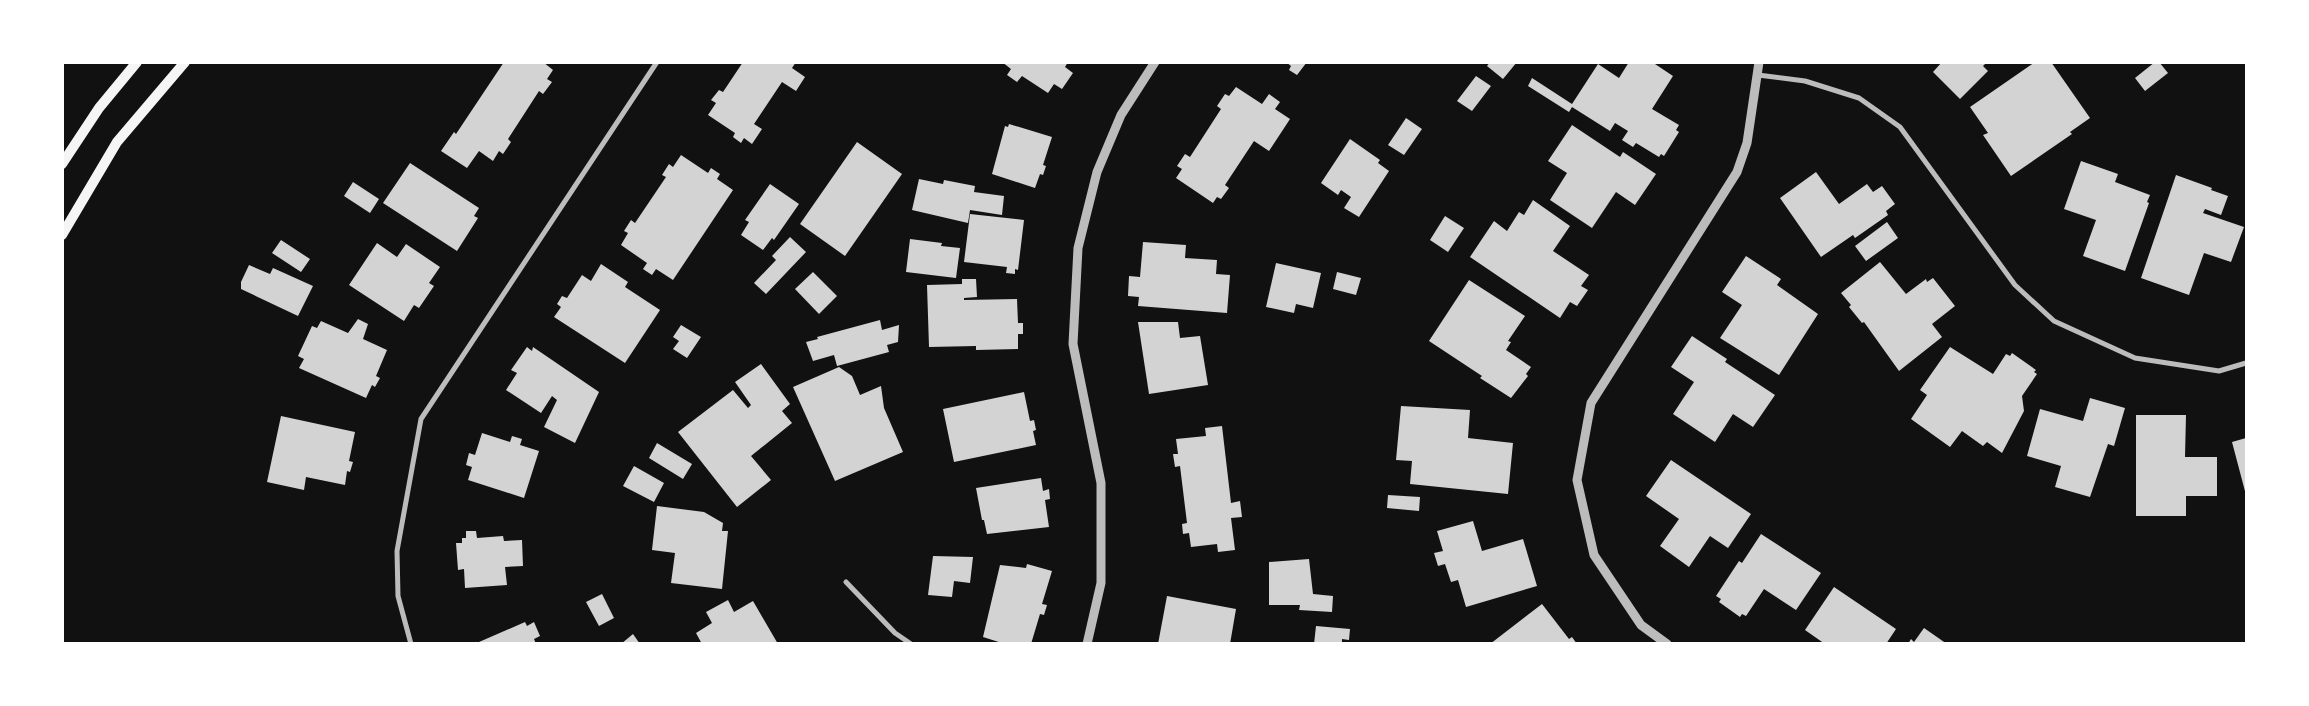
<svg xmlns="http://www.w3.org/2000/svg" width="2309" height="706" font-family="'Varela Round',sans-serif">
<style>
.building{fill:#d3d3d3}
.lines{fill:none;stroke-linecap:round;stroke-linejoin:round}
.minor{stroke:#bcbcbc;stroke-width:5}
.tertiary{stroke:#bcbcbc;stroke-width:9}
.secondary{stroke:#f5f5f5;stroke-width:10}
</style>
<rect width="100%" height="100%" fill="#111"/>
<path class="building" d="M 504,62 L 543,62 L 553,70 L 547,79 L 552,82 L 543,94 L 539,91 L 508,139 L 511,142 L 503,154 L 499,151 L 493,161 L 479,151 L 467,168 L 441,151 L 454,132 L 456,134 Z
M 743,62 L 796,62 L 792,68 L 805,77 L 796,91 L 782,82 L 754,124 L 762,129 L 752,144 L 744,138 L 741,143 L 733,137 L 735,133 L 708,115 L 716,103 L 711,100 L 719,90 L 723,92 Z
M 1002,62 L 1068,62 L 1065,67 L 1073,73 L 1062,89 L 1054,84 L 1048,93 L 1022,76 L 1017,82 L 1007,75 L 1011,69 Z
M 1286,62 L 1307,62 L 1297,75 L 1289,70 L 1291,66 Z
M 1490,62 L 1517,62 L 1503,79 L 1487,66 Z
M 1629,62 L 1652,62 L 1673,76 L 1652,109 L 1679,125 L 1676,130 L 1679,132 L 1664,156 L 1661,154 L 1659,157 L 1636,143 L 1633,147 L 1622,140 L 1628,131 L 1615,123 L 1610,131 L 1572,107 L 1569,112 L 1528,86 L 1532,78 L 1572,104 L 1598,64 L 1619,78 Z
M 1942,62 L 1987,62 L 1983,66 L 1988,71 L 1960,99 L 1933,72 Z
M 2035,62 L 2051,62 L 2090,118 L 2070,132 L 2072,134 L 2011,176 L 1983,135 L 1988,133 L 1970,107 Z
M 2155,62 L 2159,62 L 2168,73 L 2145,91 L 2135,78 Z
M 1476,76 L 1491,86 L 1472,111 L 1457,101 Z
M 1236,87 L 1262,104 L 1269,94 L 1280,102 L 1275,109 L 1290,119 L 1269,151 L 1254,141 L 1225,185 L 1229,188 L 1221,199 L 1217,197 L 1213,203 L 1176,178 L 1182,169 L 1177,166 L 1185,154 L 1190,157 L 1221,109 L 1217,106 L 1225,94 L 1229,96 Z
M 1406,118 L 1422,129 L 1404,155 L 1388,145 Z
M 1009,124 L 1052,137 L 1043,165 L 1046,166 L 1043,175 L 1040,174 L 1035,188 L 992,174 L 1005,126 L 1008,127 Z
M 1572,125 L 1620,157 L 1623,152 L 1656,174 L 1635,205 L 1616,192 L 1592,228 L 1550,200 L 1567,173 L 1548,161 Z
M 1350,139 L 1380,160 L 1378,163 L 1389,171 L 1359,217 L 1344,208 L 1351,197 L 1341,190 L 1338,195 L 1321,183 Z
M 857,142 L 902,174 L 845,256 L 800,224 Z
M 681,155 L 708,173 L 711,168 L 720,174 L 717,179 L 733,190 L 673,280 L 656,269 L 652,275 L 643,269 L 647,263 L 621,245 L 628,233 L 624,231 L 631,220 L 635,223 L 666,177 L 662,175 L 669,164 L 673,167 Z
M 2081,161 L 2118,174 L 2115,182 L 2150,195 L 2147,202 L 2149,203 L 2125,271 L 2083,256 L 2096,220 L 2064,209 Z
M 410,163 L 479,208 L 474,216 L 478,218 L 457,251 L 383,203 Z
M 1816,172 L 1839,204 L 1867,184 L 1873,192 L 1882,186 L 1895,204 L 1886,211 L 1888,215 L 1855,238 L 1853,235 L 1821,257 L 1780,198 Z
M 2176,175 L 2212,188 L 2211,190 L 2228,196 L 2221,215 L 2205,209 L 2203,213 L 2244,227 L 2231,262 L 2204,253 L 2189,295 L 2141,278 Z
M 919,179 L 943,184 L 944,180 L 975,186 L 974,192 L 1004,196 L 1002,215 L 970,210 L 968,223 L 912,210 Z
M 353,182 L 379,199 L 370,213 L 344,196 Z
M 770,184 L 799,204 L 774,240 L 772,238 L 763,250 L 741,235 L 749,222 L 745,220 Z
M 1533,200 L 1570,226 L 1553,251 L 1589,275 L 1581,286 L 1588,290 L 1577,306 L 1570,302 L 1560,318 L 1470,257 L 1494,221 L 1507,231 L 1519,212 L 1524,215 Z
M 970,214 L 1024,220 L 1018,270 L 1015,269 L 1015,274 L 1006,273 L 1007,267 L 964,262 Z
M 1445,216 L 1464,228 L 1448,252 L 1430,240 Z
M 1887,222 L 1898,238 L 1866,261 L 1855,246 Z
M 790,237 L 806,252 L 766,294 L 754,283 L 776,260 L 772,256 Z
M 910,239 L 942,243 L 941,246 L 960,248 L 956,278 L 906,272 Z
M 281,240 L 310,259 L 301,272 L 272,253 Z
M 1143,242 L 1186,245 L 1185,258 L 1217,260 L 1216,274 L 1230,275 L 1227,313 L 1138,306 L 1139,297 L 1128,296 L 1129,276 L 1140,277 Z
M 377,243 L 397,257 L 406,244 L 440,267 L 429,283 L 434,286 L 419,308 L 414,305 L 404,321 L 349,285 Z
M 1746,256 L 1781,279 L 1777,285 L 1818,314 L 1779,375 L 1720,338 L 1742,305 L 1722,292 Z
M 1880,262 L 1906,294 L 1926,279 L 1927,282 L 1933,278 L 1955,306 L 1932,324 L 1942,337 L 1899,371 L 1864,322 L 1862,323 L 1849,307 L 1851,305 L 1841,293 Z
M 1276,263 L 1321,273 L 1313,308 L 1296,304 L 1294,313 L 1266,307 Z
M 601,264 L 628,282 L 625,287 L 660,310 L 625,363 L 554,317 L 561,307 L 557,304 L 562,296 L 567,298 L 582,275 L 591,281 Z
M 249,265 L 270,274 L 273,268 L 313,286 L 298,316 L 241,289 L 241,282 Z
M 813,272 L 837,296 L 819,314 L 795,289 Z
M 1337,272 L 1361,278 L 1356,295 L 1333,289 Z
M 962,279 L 976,279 L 977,297 L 964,298 L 964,300 L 1017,299 L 1018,323 L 1023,323 L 1023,334 L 1018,334 L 1018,349 L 976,350 L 976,346 L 929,347 L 927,285 L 962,284 Z
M 1469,280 L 1525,316 L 1508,341 L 1511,342 L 1506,350 L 1531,367 L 1526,374 L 1528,376 L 1511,398 L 1480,378 L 1482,376 L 1429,341 Z
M 358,319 L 368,324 L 363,339 L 387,350 L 376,376 L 380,378 L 375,387 L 372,385 L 366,398 L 299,368 L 304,359 L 298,356 L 312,326 L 317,328 L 321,321 L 348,333 Z
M 880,320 L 882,330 L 899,325 L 898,342 L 887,345 L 889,352 L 837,366 L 834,355 L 813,361 L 806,342 L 818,339 L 817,337 Z
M 1138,322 L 1178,322 L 1180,338 L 1200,336 L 1208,385 L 1149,394 Z
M 681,325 L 701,337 L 687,358 L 673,349 L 679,341 L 673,337 Z
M 1692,336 L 1727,359 L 1725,362 L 1775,395 L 1753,427 L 1733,414 L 1715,442 L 1673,414 L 1694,382 L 1671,367 Z
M 527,347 L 532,351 L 533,347 L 599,392 L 575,443 L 544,427 L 557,400 L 552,396 L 541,413 L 506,390 L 517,373 L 511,370 Z
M 1950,347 L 1993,374 L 2006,354 L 2010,356 L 2012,353 L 2036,370 L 2034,372 L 2037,374 L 2022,396 L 2024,411 L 2002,453 L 1987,442 L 1983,446 L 1962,431 L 1950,447 L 1911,419 L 1927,395 L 1920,390 Z
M 761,364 L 790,404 L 782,411 L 792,423 L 751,456 L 771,480 L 737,507 L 678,432 L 733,390 L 748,408 L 751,405 L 735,382 Z
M 839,367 L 852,376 L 860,395 L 881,386 L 884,408 L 903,452 L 835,481 L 793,387 Z
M 1024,392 L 1030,421 L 1034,420 L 1036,430 L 1033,431 L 1036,445 L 954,462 L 943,409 Z
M 2090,398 L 2125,408 L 2114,446 L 2108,444 L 2090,497 L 2055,487 L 2061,466 L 2027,456 L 2040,409 L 2083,421 Z
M 1401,406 L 1470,410 L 1468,438 L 1513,443 L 1508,494 L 1410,484 L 1412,461 L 1396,460 Z
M 2136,415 L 2186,415 L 2185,457 L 2217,457 L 2217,496 L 2186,496 L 2186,516 L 2136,516 Z
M 281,416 L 355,432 L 349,461 L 353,462 L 350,472 L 347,471 L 345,485 L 306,477 L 304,490 L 267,482 Z
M 1222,426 L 1231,503 L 1240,501 L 1242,517 L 1231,518 L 1235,550 L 1218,552 L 1217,544 L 1191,547 L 1189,533 L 1183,534 L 1182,524 L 1187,523 L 1180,466 L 1175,467 L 1173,454 L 1178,454 L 1176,439 L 1206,436 L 1205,428 Z
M 482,433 L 510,442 L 512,436 L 522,439 L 520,445 L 539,451 L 524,498 L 468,480 L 472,467 L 466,465 L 469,453 L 475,455 Z
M 2246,438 L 2246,495 L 2232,442 Z
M 657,443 L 692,464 L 683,479 L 649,458 Z
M 1671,460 L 1751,514 L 1728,548 L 1710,536 L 1689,567 L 1660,546 L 1679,519 L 1646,496 Z
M 634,466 L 664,483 L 654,502 L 623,486 Z
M 1041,478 L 1043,491 L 1049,489 L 1050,499 L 1045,500 L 1049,527 L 987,534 L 984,520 L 982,520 L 976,488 Z
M 1388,495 L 1420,497 L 1419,511 L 1387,508 Z
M 657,506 L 704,512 L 723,523 L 722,531 L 728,531 L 722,589 L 671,583 L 675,553 L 652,550 Z
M 1473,521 L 1482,551 L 1523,539 L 1537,586 L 1466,607 L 1458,580 L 1451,582 L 1445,564 L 1438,566 L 1434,553 L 1443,551 L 1437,531 Z
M 466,531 L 476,531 L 477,538 L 503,536 L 504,541 L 522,540 L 523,566 L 505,567 L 507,585 L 465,588 L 464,569 L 458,570 L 456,543 L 462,543 L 462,538 L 466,538 Z
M 1761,534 L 1821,573 L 1796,610 L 1764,589 L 1746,616 L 1742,614 L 1740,617 L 1719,602 L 1721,599 L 1716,596 L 1739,561 L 1742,563 Z
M 933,556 L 973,557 L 970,583 L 954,581 L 952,597 L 928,595 Z
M 1309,559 L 1313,594 L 1333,596 L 1332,612 L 1299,610 L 1300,605 L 1269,605 L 1269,562 Z
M 1027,564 L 1052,571 L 1042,604 L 1047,605 L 1044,615 L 1040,614 L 1031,644 L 1005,644 L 983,637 L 1000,565 L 1026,568 Z
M 1834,587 L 1896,629 L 1886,644 L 1825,644 L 1805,630 Z
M 602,594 L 614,618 L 599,626 L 586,602 Z
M 1167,596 L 1236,609 L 1230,644 L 1158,644 Z
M 728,600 L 734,612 L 753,601 L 778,644 L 702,644 L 696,633 L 712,623 L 706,612 Z
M 1542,604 L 1569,639 L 1572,637 L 1577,644 L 1490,644 Z
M 525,622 L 527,626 L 534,622 L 540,636 L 534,639 L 536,644 L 480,644 L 479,642 Z
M 1316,626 L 1350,629 L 1349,640 L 1342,639 L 1342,644 L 1314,644 Z
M 1924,628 L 1947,644 L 1908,644 L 1911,639 L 1914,642 Z
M 633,634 L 640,644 L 621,644 Z"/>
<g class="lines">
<path class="minor" d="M 1758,75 L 1805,81 L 1859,98 L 1900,127 L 2015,285 L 2054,321 L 2135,358 L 2219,371 L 2246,363
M 846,582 L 895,633 L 911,644
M 411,644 L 398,596 L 397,551 L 421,419 L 657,62"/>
<path class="tertiary" d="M 1087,644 L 1101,583 L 1101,483 L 1073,344 L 1078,248 L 1097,172 L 1121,115 L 1155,62
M 1667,644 L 1641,625 L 1594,555 L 1577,480 L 1591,403 L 1737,172 L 1747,143 L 1759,62"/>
<path class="secondary" d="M 62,164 L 99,108 L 137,62
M 62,235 L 117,142 L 185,62"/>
</g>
<rect width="2309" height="706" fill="none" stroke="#ffffff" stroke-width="128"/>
</svg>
